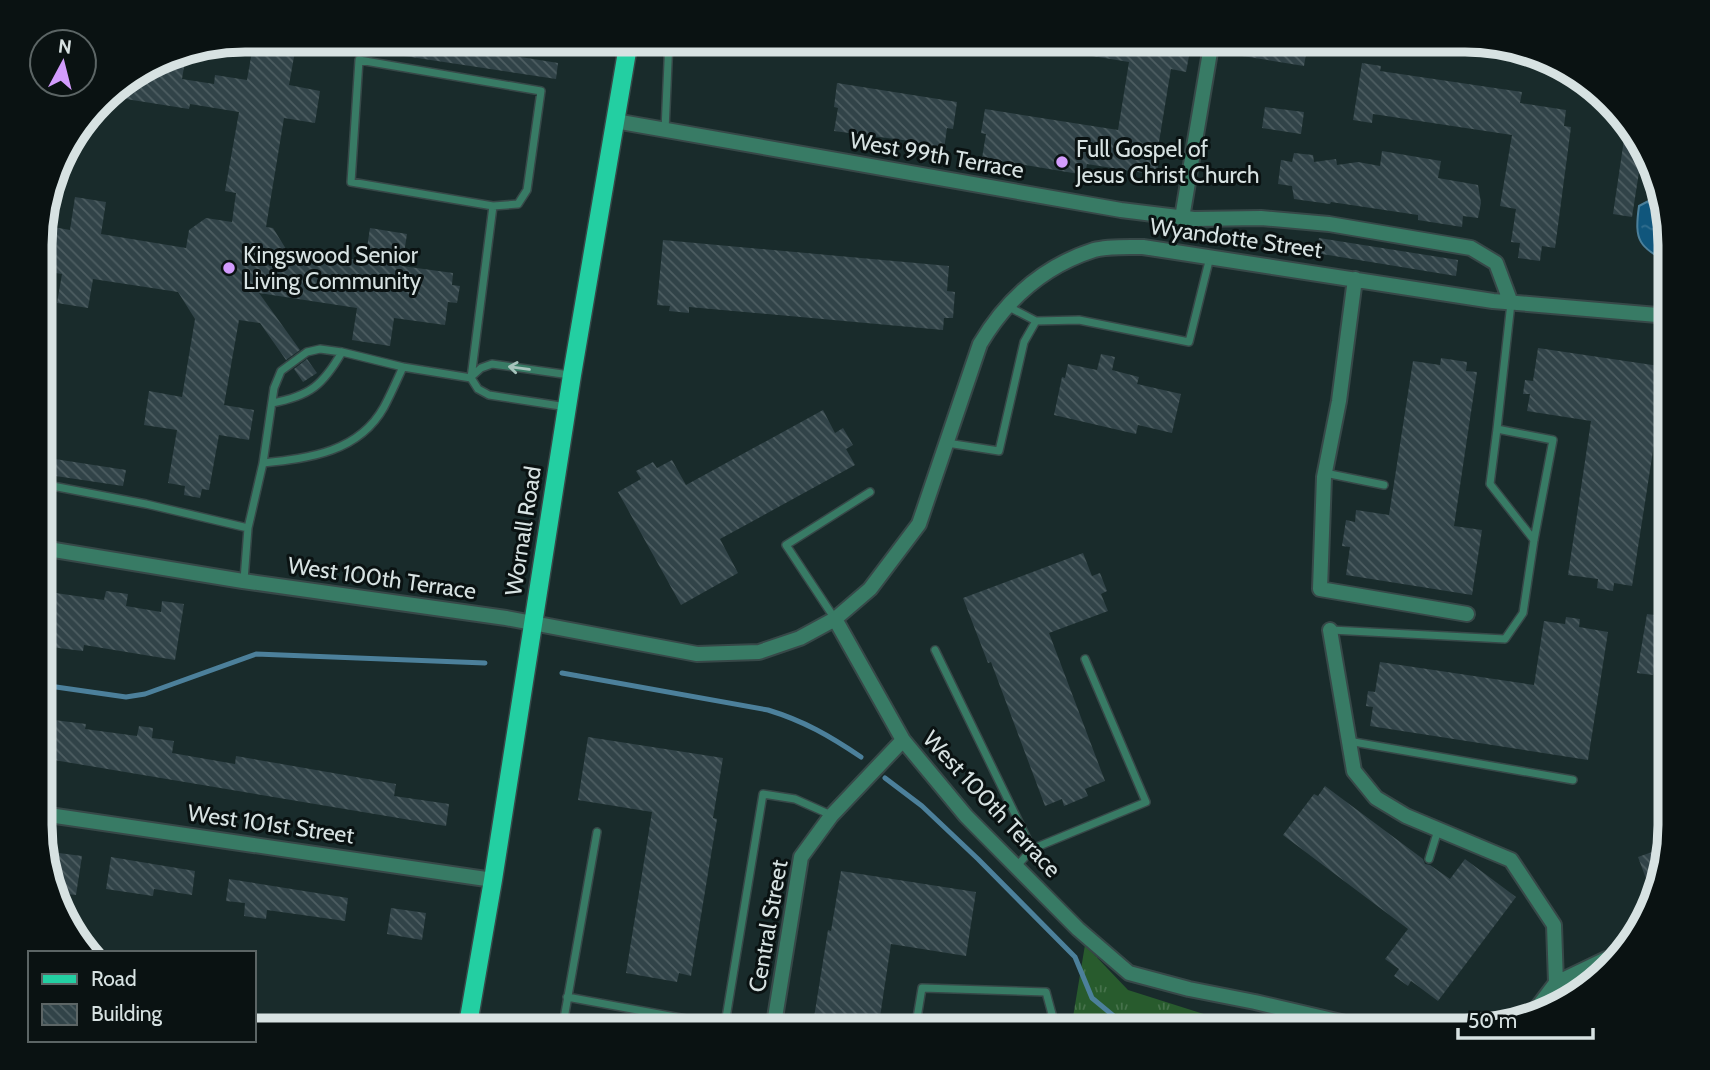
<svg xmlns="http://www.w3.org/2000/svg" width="1710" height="1070" font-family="Cabin,sans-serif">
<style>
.grass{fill:url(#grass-tufts)}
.water{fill:url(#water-ripples);stroke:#4c809b;stroke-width:2}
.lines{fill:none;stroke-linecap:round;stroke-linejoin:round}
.stream{stroke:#4c809b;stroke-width:5}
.building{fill:url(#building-back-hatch)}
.lane-casing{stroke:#374848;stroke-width:10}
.street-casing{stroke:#374848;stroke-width:18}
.primary-casing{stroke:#374848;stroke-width:21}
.lane{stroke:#387b65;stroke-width:7}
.street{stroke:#387b65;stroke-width:14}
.primary{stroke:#23cfa2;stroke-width:18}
.oneway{stroke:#a7c3bc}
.poi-dot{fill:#d39cfd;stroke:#0a1212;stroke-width:2.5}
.labels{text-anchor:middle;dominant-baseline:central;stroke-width:6;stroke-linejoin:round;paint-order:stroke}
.poi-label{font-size:23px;fill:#d7e2e2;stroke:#0a1212;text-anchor:start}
.street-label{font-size:23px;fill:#d7e2e2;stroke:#0a1212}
.rim{fill:none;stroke:#d7e2e2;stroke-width:9}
</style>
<defs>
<pattern id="grass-tufts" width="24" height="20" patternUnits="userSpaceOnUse" patternTransform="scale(1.75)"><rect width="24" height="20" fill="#285b2d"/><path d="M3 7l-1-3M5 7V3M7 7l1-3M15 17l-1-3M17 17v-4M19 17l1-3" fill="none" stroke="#46724b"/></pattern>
<pattern id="water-ripples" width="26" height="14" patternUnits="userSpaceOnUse" patternTransform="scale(1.75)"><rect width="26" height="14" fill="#10567c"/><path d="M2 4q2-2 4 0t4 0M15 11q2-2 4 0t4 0" fill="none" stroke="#326e8e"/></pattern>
<pattern id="building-back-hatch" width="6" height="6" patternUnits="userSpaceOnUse" patternTransform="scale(1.75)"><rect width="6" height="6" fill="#314348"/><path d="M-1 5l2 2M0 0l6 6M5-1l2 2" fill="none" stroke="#4e5e62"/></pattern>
</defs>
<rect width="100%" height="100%" fill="#192b2b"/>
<path class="grass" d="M 537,40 L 602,40 L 600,51 Z
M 1085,945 L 1128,990 L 1251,1029 L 1071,1029 Z"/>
<path class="water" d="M 1658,196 L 1669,232 L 1669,263 C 1639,246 1634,242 1639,206 Z"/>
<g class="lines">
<path class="stream" d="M 562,673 L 768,710 C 804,721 830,736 861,757
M 42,685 L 126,697 L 145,694 L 256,654 L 485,663
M 885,778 L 922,806 L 978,859 L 1075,957 L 1092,998 L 1121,1022 L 1137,1029"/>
</g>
<path class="building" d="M 254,40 L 297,40 L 289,85 L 320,91 L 315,123 L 284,118 L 266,227 L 273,228 L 286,249 L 365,261 L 370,228 L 407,234 L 402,266 L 453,273 L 452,285 L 460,286 L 457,303 L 448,302 L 445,325 L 394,318 L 390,346 L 352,340 L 357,308 L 259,293 L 300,350 L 286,360 L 260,323 L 239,320 L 224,405 L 254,410 L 249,440 L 219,435 L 209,490 L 202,489 L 200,498 L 184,495 L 185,486 L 168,483 L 177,430 L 144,425 L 149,391 L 182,397 L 195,319 L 178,292 L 93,279 L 88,308 L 57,303 L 62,274 L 42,271 L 42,225 L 70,230 L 75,197 L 106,202 L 101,234 L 186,248 L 189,230 L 206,218 L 232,222 L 236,193 L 225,191 L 239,112 L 190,104 L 189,109 L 107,96 L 110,91 L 165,57 L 185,61 L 182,79 L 214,84 L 215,75 L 247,80 Z
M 359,40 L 412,40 L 558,63 L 556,79 L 358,49 Z
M 1043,40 L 1192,40 L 1186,72 L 1171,69 L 1156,160 L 1159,161 L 1156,175 L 1087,164 L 1085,175 L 982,158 L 986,134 L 981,133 L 985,109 L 1118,130 L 1129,62 L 1043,48 Z
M 1233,40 L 1308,42 L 1304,66 L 1230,54 Z
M 1362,63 L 1381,66 L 1380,71 L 1522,92 L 1520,103 L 1566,110 L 1564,126 L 1571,127 L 1555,248 L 1542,246 L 1540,261 L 1518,258 L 1520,243 L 1511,242 L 1516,209 L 1500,206 L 1512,135 L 1373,114 L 1372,123 L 1353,120 Z
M 837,83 L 957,102 L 953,129 L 947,128 L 944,149 L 909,144 L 910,141 L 834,131 L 838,108 L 834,107 Z
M 1265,107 L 1304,112 L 1301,134 L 1262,128 Z
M 1626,126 L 1642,143 L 1652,175 L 1639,172 L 1632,217 L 1613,214 Z
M 1382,151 L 1441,161 L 1438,178 L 1478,185 L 1481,203 L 1478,218 L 1463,216 L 1462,227 L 1418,220 L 1418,215 L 1331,202 L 1330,204 L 1294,199 L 1292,186 L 1278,184 L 1281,160 L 1292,162 L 1294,153 L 1313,155 L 1314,162 L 1336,159 L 1337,165 L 1358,162 L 1380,166 Z
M 1319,238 L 1458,260 L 1456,276 L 1316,253 Z
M 663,240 L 949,266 L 947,291 L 955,292 L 953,318 L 944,318 L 943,330 L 689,307 L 689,313 L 669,311 L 670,306 L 657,305 Z
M 1538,348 L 1666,367 L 1632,586 L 1614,583 L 1613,591 L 1597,588 L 1598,579 L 1568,575 L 1591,421 L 1527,411 L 1530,394 L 1523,394 L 1525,380 L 1533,381 Z
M 1101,354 L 1115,357 L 1112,370 L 1139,377 L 1137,384 L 1181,394 L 1172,433 L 1138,425 L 1136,434 L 1054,415 L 1062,377 L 1065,378 L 1068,364 L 1097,370 Z
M 1441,358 L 1467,362 L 1466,371 L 1477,372 L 1454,526 L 1482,530 L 1472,595 L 1346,575 L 1350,547 L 1342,546 L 1346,520 L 1355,522 L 1356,510 L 1389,515 L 1413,361 L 1440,365 Z
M 307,359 L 317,373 L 303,382 L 294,369 Z
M 823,410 L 835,433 L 843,428 L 853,445 L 846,449 L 855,465 L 720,539 L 738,573 L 681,605 L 618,492 L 641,479 L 636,471 L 653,462 L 657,468 L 672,460 L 686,485 Z
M 42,457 L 126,470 L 123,486 L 42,474 Z
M 1083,553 L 1092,576 L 1100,573 L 1107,591 L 1101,594 L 1108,611 L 1049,633 L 1105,781 L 1085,789 L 1088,796 L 1064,806 L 1062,799 L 1045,806 L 991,662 L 988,663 L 963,598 Z
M 42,591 L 104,600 L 106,591 L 128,594 L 126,606 L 161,612 L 162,601 L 184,604 L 175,660 L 84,645 L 83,651 L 42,646 Z
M 1647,614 L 1662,616 L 1653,675 L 1637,673 Z
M 1566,617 L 1580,619 L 1579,627 L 1608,632 L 1588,760 L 1370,726 L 1373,707 L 1366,706 L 1368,691 L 1375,692 L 1380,662 L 1534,685 L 1544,621 L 1565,624 Z
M 54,720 L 86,724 L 85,729 L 137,736 L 139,726 L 153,728 L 152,738 L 174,741 L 172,753 L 235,764 L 236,756 L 396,784 L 394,796 L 449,804 L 446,826 L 42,758 L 42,734 L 52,735 Z
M 588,737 L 723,758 L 713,818 L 717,819 L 691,976 L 679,973 L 677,982 L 626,973 L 652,812 L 578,800 Z
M 1325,786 L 1423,859 L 1425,864 L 1430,865 L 1450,879 L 1465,859 L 1516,897 L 1438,1001 L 1411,981 L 1408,986 L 1394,976 L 1399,969 L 1385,959 L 1408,929 L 1283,835 L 1314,794 L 1318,796 Z
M 1666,847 L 1651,892 L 1638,857 Z
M 51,852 L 82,856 L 76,895 L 56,893 L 49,871 Z
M 111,857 L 195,871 L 192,895 L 154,889 L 153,896 L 106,889 Z
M 841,871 L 976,892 L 966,956 L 891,944 L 878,1030 L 812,1030 L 828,930 L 831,931 Z
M 229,879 L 348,898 L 345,921 L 267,910 L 266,919 L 244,916 L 245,903 L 226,901 Z
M 391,908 L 426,913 L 422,940 L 387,934 Z"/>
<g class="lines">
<defs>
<path id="lane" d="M 665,130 L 669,40
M 493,206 L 351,182 L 359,60 L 541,91 L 527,190 L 518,204 L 493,206 L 471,378 L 478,389 L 489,395 L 567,407
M 1007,306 L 1036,321
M 471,377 L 481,368 L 492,364 L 570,375
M 272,403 C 310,396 323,385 342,352
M 1497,429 L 1490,484 L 1534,540
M 947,443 L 999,451 L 1024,342 L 1036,321 L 1079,320 L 1189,342 L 1210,257
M 263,463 L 274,388 L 281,371 L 307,352 L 320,349 L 342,352 L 403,367
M 1325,473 L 1384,485
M 42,484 L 146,504 L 248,528
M 244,580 L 248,528 L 263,463 C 310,458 359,452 384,407 C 391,394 397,380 403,367 L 471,378
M 835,619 L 786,545 L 870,492
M 1331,630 L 1505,639 L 1523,613 L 1534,540 L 1553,440 L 1497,429 L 1511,303
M 935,650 L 1032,849
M 1669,661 L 1669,670
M 1348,741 L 1573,780
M 1429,859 L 1438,830
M 1017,866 L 1032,849 L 1146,802 L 1085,659
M 567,997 L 746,1030
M 562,1030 L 597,832
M 724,1030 L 763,794 L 795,799 L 831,815
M 915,1030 L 922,988 L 1046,992 L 1052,1014 L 1049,1029"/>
<path id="street" d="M 615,121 L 1121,210 L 1194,219 L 1261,218 L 1329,224 L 1471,248 L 1496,263 L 1511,303
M 1182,218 L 1212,40
M 1355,279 L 1339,401 L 1324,477 L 1320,589 L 1467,614
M 42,548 L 243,581 L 506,618 L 697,654 L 759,652 L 800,638 L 835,619 L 870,589 L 919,524 L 980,344 C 1006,300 1044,266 1094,250 C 1108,246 1128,247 1143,247 L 1493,301 L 1669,316
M 835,619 L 903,740 L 966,816 L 1078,929 L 1129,973 L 1189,989 L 1255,1002 L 1371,1029
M 1330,630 L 1354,771 L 1376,798 L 1406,816 L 1511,860 L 1554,925 L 1556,983
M 42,814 L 493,880
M 1534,1012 L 1556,983 L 1606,959 L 1611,961
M 773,1030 L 801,857 L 831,816 L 903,740"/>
<path id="primary" d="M 467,1030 L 493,880 L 572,375 L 629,40"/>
</defs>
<use href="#lane" class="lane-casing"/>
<use href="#street" class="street-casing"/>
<use href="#primary" class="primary-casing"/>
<use href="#lane" class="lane"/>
<use href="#street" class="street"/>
<use href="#primary" class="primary"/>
</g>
<defs><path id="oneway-shaft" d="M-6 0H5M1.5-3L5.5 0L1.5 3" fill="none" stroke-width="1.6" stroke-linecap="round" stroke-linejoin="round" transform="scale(1.75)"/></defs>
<use class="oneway" href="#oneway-shaft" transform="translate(519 368) rotate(-172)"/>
<g class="poi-dot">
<circle cx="1062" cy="162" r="7"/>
<circle cx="229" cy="268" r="7"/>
</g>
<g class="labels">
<g class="poi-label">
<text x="1076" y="149">Full Gospel of<tspan x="1076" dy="26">Jesus Christ Church</tspan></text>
<text x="243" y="255">Kingswood Senior<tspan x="243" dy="26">Living Community</tspan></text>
</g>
<g class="street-label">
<text transform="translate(937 155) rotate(10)">West 99th Terrace</text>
<text transform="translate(1236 238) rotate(8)">Wyandotte Street</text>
<text transform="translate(523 531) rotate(-81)">Wornall Road</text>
<text transform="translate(382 578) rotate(8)">West 100th Terrace</text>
<text transform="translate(992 804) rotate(47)">West 100th Terrace</text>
<text transform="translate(271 824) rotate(8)">West 101st Street</text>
<text transform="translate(768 926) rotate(-80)">Central Street</text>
</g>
</g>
<path d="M0 0H1710V1070H0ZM245 52H1465A193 193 0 0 1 1658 245V825A193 193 0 0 1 1465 1018H245A193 193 0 0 1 52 825V245A193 193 0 0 1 245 52Z" fill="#0a1212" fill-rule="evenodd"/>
<path class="rim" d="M245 52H1465A193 193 0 0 1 1658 245V825A193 193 0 0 1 1465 1018H245A193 193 0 0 1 52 825V245A193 193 0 0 1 245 52Z"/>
<rect x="28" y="951" width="228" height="91" fill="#0a1212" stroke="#5c6565" stroke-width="2"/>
<rect x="42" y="974" width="35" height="10" fill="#23cfa2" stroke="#5c6565" stroke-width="2"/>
<text x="91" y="986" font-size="21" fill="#d7e2e2">Road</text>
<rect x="42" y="1004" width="35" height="21" fill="url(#building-back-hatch)" stroke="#5c6565" stroke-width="2"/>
<text x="91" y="1021" font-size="21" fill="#d7e2e2">Building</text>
<g transform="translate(63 63) rotate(7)"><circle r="33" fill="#0a1212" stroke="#5c6565" stroke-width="2"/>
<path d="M0-5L12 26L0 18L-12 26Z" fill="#d39cfd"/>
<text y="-10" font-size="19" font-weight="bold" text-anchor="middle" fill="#d7e2e2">N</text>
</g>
<path d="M1458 1028v10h135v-10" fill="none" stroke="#d7e2e2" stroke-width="3.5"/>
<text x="1468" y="1028" font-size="21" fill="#d7e2e2" stroke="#0a1212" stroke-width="5" paint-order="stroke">50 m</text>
</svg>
